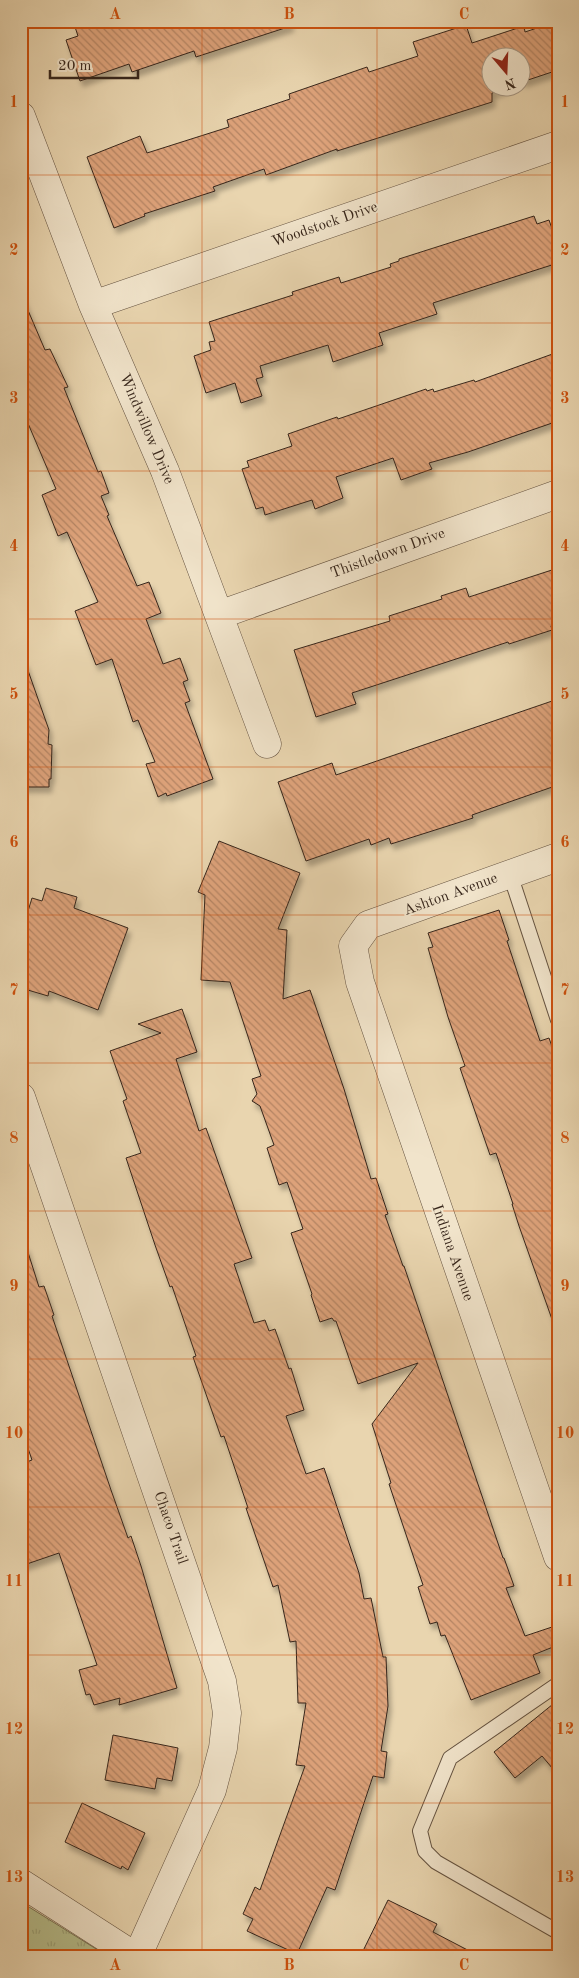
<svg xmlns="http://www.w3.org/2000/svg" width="579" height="1978" font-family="'Old Standard TT',serif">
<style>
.park{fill:url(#park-tufts);stroke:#767253}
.building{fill:url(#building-back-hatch);stroke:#37261b;filter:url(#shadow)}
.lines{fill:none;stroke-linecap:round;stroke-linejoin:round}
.service-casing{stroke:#645240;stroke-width:16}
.minor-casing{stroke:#645240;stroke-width:29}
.service{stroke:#f1e4cb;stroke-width:14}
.minor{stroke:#f1e4cb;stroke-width:28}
.grid{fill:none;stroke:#cd510e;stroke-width:1;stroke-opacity:0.55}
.labels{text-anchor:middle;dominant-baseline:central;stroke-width:4;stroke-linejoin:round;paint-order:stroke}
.street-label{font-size:15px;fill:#37261b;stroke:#f1e4cb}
.neatline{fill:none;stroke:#cd510e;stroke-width:2}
.grid-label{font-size:16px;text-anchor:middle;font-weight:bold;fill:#cd510e}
</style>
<defs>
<pattern id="park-tufts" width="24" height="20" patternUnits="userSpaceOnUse" patternTransform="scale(1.25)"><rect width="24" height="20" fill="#b6bd8b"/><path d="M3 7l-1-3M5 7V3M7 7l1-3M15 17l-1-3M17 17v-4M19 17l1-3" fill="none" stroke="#9da277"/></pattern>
<pattern id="building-back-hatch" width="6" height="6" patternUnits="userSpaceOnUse" patternTransform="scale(1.25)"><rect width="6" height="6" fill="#dda27a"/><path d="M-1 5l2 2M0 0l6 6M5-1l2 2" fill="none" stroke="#b48463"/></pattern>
<filter id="shadow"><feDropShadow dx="3" dy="5.5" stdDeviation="2.5" flood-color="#0004"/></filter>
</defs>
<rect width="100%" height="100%" fill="#e9d5af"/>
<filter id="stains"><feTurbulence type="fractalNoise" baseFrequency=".004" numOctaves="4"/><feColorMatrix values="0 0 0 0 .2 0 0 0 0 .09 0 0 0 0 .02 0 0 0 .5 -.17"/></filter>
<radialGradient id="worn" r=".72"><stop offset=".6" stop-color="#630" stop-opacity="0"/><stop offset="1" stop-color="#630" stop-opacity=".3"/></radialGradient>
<path class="park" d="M 21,1902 L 109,1957 L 21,1957 Z"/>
<path class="building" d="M 91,21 L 290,21 L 291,26 L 196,57 L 194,51 L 132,72 L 129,64 L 80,81 L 66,40 L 78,36 L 75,27 Z
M 558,21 L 558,70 L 522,82 L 522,58 L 492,58 L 492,88 L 506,88 L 492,93 L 492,102 L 337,151 L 337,149 L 266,175 L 264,169 L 213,187 L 215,191 L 144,214 L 145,216 L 114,228 L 87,157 L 140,136 L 147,153 L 229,127 L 227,120 L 290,99 L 289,94 L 367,67 L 369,72 L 418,56 L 413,42 L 466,25 L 472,43 L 524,26 L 525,32 Z
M 534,216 L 537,224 L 549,220 L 558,246 L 558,263 L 433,303 L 437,314 L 379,333 L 383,345 L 333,362 L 328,345 L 260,366 L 263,377 L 256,379 L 262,396 L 241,403 L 235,383 L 206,393 L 194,356 L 211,350 L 209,342 L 215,341 L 209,322 L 293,295 L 292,292 L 339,277 L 341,283 L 391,267 L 390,264 L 399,261 L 399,259 Z
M 21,294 L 45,350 L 50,349 L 68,387 L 64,388 L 98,472 L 101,471 L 109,493 L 101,496 L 109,515 L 107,516 L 137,586 L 149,582 L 161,613 L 146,619 L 163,664 L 180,658 L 188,680 L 183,682 L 190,701 L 185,703 L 213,779 L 167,796 L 166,793 L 158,797 L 146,764 L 155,762 L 138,720 L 133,722 L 112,659 L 96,665 L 75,611 L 98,602 L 67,532 L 58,536 L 42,495 L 56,489 L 21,407 Z
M 558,352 L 558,421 L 468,452 L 429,463 L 432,469 L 401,480 L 393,458 L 336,477 L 343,498 L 315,509 L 312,500 L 265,515 L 263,507 L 256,509 L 242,469 L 249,467 L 247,461 L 292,446 L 288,434 L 337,417 L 338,419 L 426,389 L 427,391 L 433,389 L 434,392 L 474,380 L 475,382 Z
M 558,568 L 558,625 L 551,626 L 552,630 L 509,644 L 508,642 L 352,693 L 356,704 L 316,717 L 294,650 L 390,621 L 389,616 L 442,599 L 441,596 L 466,588 L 469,597 Z
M 21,662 L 25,662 L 49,730 L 48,744 L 52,745 L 51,779 L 49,779 L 49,787 L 21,787 Z
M 558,699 L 558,785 L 472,815 L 473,818 L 391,844 L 389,838 L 371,845 L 369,839 L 306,861 L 278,782 L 332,763 L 336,775 Z
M 219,841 L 300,873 L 278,929 L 287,930 L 283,999 L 310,990 L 344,1089 L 371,1179 L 376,1178 L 388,1214 L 385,1215 L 403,1266 L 404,1266 L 503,1558 L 504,1558 L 514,1586 L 506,1588 L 525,1636 L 558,1625 L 558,1645 L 533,1655 L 540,1673 L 471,1700 L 445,1635 L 441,1636 L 437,1622 L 430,1624 L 418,1587 L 423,1585 L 389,1484 L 391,1483 L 372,1424 L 418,1363 L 358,1384 L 336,1321 L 334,1321 L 332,1318 L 320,1322 L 311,1295 L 312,1294 L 291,1233 L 303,1229 L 287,1182 L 279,1185 L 267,1148 L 274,1145 L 260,1106 L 252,1101 L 257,1094 L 252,1079 L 261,1076 L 230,982 L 201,980 L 205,895 L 198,892 Z
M 46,888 L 77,897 L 74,908 L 128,928 L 98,1010 L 49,991 L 48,996 L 21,988 L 21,934 L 32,898 L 42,901 Z
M 499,910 L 509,940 L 507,941 L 540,1041 L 549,1038 L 558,1064 L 558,1324 L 554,1325 L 519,1226 L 512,1204 L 513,1204 L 496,1153 L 490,1155 L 460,1068 L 465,1066 L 448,1017 L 428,948 L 433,947 L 428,933 Z
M 182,1009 L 197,1052 L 176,1059 L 199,1131 L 206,1128 L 252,1258 L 234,1264 L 254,1323 L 265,1320 L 269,1331 L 275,1329 L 289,1369 L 291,1368 L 304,1410 L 286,1416 L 306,1474 L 324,1468 L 359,1573 L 364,1599 L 371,1598 L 383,1657 L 386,1657 L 388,1706 L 381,1751 L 387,1752 L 384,1778 L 373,1776 L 335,1890 L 327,1887 L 297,1954 L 247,1931 L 253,1919 L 243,1914 L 255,1887 L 260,1890 L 305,1766 L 296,1765 L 306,1703 L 298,1703 L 296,1641 L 290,1642 L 278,1585 L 273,1587 L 246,1508 L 248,1508 L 224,1436 L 221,1437 L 193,1357 L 196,1356 L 172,1286 L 170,1287 L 155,1245 L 126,1158 L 141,1153 L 123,1101 L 127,1099 L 110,1051 L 161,1033 L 138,1024 Z
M 26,1246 L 39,1287 L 44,1286 L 54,1315 L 52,1316 L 111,1490 L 128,1538 L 131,1536 L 141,1566 L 177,1688 L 119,1705 L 120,1698 L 94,1705 L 90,1694 L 86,1695 L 79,1670 L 97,1665 L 59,1553 L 21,1566 L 21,1464 L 32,1460 L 21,1428 L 21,1247 Z
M 558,1700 L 558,1775 L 542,1756 L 515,1778 L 494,1752 Z
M 113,1735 L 178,1748 L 172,1781 L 157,1778 L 155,1789 L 105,1780 Z
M 82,1803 L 145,1833 L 128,1870 L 122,1866 L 121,1869 L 65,1842 Z
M 388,1900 L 437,1924 L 433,1932 L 481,1957 L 360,1957 Z"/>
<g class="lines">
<defs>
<path id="service" d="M 510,874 L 558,1020
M 558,1684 L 450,1758 L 420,1831 L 425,1851 L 436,1862 L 558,1932"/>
<path id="minor" d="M 21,116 L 93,305 L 165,471 L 267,744
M 93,305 L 558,145
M 219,615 L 558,494
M 558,857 L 368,925 L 353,946 L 360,982 L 558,1557
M 21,1097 L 222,1681 L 227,1713 L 223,1748 L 212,1790 L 137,1957
M 21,1883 L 136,1957"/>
</defs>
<use href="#service" class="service-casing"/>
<use href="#minor" class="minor-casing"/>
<use href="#service" class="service"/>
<use href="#minor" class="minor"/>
</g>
<path class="grid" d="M 202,21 L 202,1957M 377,21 L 377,1957M 21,175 L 558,175M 21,323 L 558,323M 21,471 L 558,471M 21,619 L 558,619M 21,767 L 558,767M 21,915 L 558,915M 21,1063 L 558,1063M 21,1211 L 558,1211M 21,1359 L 558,1359M 21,1507 L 558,1507M 21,1655 L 558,1655M 21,1803 L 558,1803"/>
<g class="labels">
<g class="street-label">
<text transform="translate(325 225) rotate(-19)">Woodstock Drive</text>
<text transform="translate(146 429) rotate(67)">Windwillow Drive</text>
<text transform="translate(388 554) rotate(-20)">Thistledown Drive</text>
<text transform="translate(451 895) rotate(-20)">Ashton Avenue</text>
<text transform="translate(452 1253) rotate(71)">Indiana Avenue</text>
<text transform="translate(170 1528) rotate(71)">Chaco Trail</text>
</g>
</g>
<rect width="579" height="1978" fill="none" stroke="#e9d5af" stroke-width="55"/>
<g transform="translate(506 72) rotate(161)"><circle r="24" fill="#f1e4cb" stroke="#a79885"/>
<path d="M0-4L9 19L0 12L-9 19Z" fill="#8f2418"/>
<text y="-8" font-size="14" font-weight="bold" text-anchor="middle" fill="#37261b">N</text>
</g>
<path d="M50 70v8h88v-8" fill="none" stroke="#37261b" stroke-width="2.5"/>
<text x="58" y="70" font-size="15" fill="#37261b" stroke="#f1e4cb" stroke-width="4" paint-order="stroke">20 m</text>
<rect x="28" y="28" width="524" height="1922" class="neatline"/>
<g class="grid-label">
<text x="115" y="19">A</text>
<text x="289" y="19">B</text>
<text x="464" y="19">C</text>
<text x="14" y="107">1</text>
<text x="565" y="107">1</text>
<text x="14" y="255">2</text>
<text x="565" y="255">2</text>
<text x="14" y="403">3</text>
<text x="565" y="403">3</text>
<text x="14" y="551">4</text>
<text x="565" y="551">4</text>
<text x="14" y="699">5</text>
<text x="565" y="699">5</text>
<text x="14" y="847">6</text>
<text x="565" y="847">6</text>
<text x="14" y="995">7</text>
<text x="565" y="995">7</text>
<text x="14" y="1143">8</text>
<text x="565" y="1143">8</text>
<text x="14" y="1291">9</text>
<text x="565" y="1291">9</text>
<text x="14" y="1438">10</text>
<text x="565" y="1438">10</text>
<text x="14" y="1586">11</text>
<text x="565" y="1586">11</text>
<text x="14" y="1734">12</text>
<text x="565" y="1734">12</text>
<text x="14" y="1882">13</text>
<text x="565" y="1882">13</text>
<text x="115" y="1970">A</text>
<text x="289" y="1970">B</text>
<text x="464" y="1970">C</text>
</g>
<rect width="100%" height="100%" filter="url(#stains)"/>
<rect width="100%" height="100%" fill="url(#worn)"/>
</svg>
